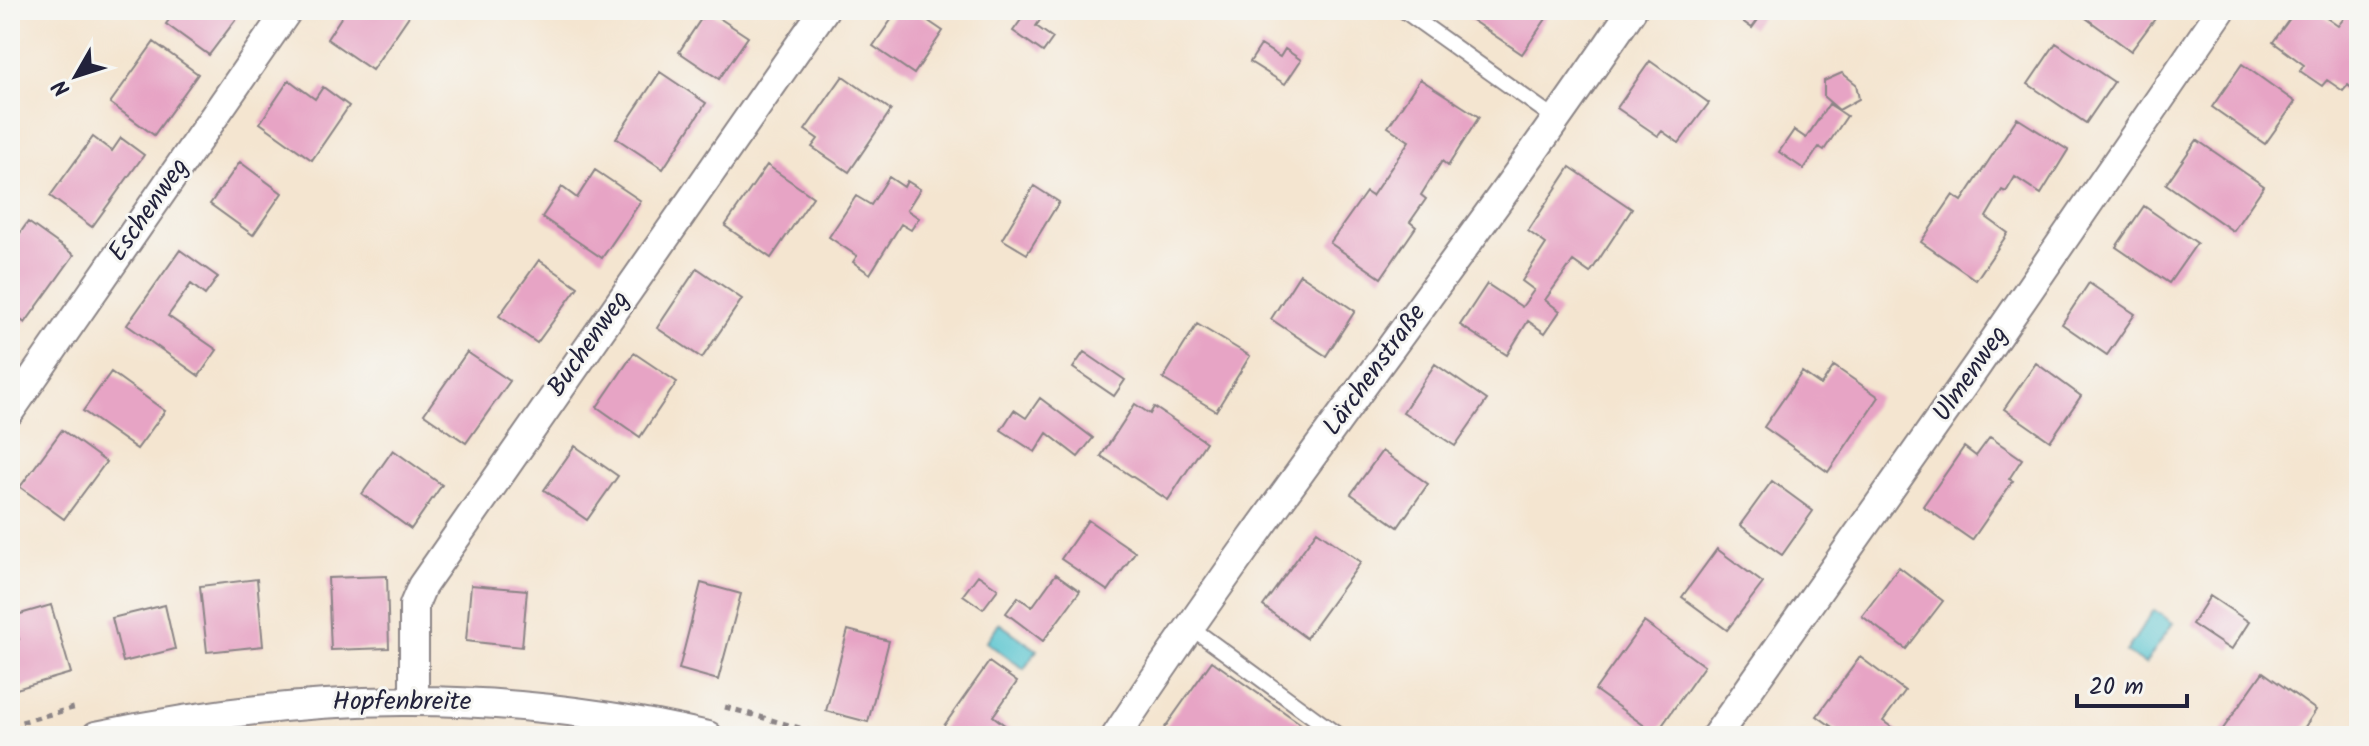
<svg xmlns="http://www.w3.org/2000/svg" width="2369" height="746" font-family="Kalam,sans-serif">
<style>
.water{fill:#58c4cf;stroke:#3d7385;stroke-width:2}
.building{fill:#e7a4c5}
.lines{fill:none;stroke-linecap:round;stroke-linejoin:round}
.service-casing{stroke:#8b8486;stroke-width:18}
.minor-casing{stroke:#8b8486;stroke-width:32}
.path{stroke:#8b8486;stroke-width:5;stroke-dasharray:6 6;stroke-linecap:butt}
.service{stroke:#fff;stroke-width:14}
.minor{stroke:#fff;stroke-width:28}
.labels{text-anchor:middle;dominant-baseline:central;stroke-width:6;stroke-linejoin:round;paint-order:stroke}
.street-label{font-size:26px;fill:#22223b;stroke:#f6f6f2}
</style>
<rect width="100%" height="100%" fill="#f6f6f2"/>
<filter id="ink" filterUnits="userSpaceOnUse"><feTurbulence type="fractalNoise" baseFrequency=".0125" numOctaves="2"/><feDisplacementMap in="SourceGraphic" scale="16" xChannelSelector="R" yChannelSelector="G"/><feConvolveMatrix kernelMatrix="1 2 1 2 8 2 1 2 1" color-interpolation-filters="sRGB"/></filter>
<filter id="wash" filterUnits="userSpaceOnUse"><feTurbulence type="fractalNoise" baseFrequency=".006" numOctaves="4" result="noise"/><feDisplacementMap in="SourceGraphic" scale="32" xChannelSelector="R" yChannelSelector="G"/><feGaussianBlur stdDeviation="1.8" result="paint"/><feColorMatrix in="noise" values="0 0 0 0 0 0 0 0 0 0 0 0 0 0 0 0 0 1.4 0 .05"/><feComposite in="paint" operator="in"/></filter>
<g filter="url(#wash)">
<rect width="100%" height="100%" fill="#f4e5d0"/>
<path class="water" d="M 2154,610 L 2173,623 L 2145,664 L 2126,652 Z
M 999,623 L 1037,650 L 1024,669 L 986,642 Z"/>
<g id="blocks">
<path class="building" d="M 176,10 L 243,10 L 209,55 L 166,24 Z
M 346,10 L 413,10 L 372,70 L 327,39 Z
M 707,10 L 748,37 L 719,79 L 679,52 Z
M 898,10 L 912,10 L 943,31 L 914,74 L 873,46 Z
M 1012,10 L 1047,10 L 1036,26 L 1053,38 L 1043,52 L 1013,31 L 1023,17 Z
M 1457,10 L 1552,10 L 1522,54 Z
M 1727,10 L 1765,10 L 1752,28 Z
M 2092,10 L 2157,10 L 2160,12 L 2131,51 L 2086,18 Z
M 2296,10 L 2315,10 L 2338,26 L 2348,13 L 2359,21 L 2356,92 L 2348,85 L 2343,91 L 2327,80 L 2322,86 L 2300,71 L 2304,65 L 2273,42 Z
M 154,42 L 198,74 L 154,135 L 110,103 Z
M 2056,43 L 2114,82 L 2086,123 L 2028,84 Z
M 1261,45 L 1280,57 L 1285,49 L 1301,60 L 1285,84 L 1250,62 Z
M 1650,61 L 1709,103 L 1679,143 L 1662,131 L 1658,136 L 1617,108 Z
M 2242,64 L 2295,102 L 2265,144 L 2212,107 Z
M 660,72 L 706,103 L 663,169 L 616,138 Z
M 1842,73 L 1856,84 L 1859,99 L 1839,110 L 1824,97 L 1824,81 Z
M 843,76 L 891,110 L 849,172 L 812,147 L 818,139 L 805,130 Z
M 1420,79 L 1479,117 L 1448,166 L 1442,161 L 1421,195 L 1426,199 L 1410,222 L 1416,227 L 1381,278 L 1330,243 L 1366,192 L 1372,196 L 1409,141 L 1388,127 Z
M 289,80 L 315,99 L 323,87 L 349,106 L 312,160 L 260,123 Z
M 1829,104 L 1847,116 L 1824,150 L 1819,147 L 1804,169 L 1779,152 L 1794,130 L 1806,138 Z
M 2017,118 L 2068,150 L 2041,194 L 2015,177 L 2006,192 L 2002,190 L 1986,217 L 2008,233 L 1976,280 L 1921,242 L 1953,195 L 1962,201 Z
M 93,137 L 112,151 L 121,138 L 144,155 L 92,227 L 50,196 Z
M 2197,140 L 2264,186 L 2233,231 L 2166,184 Z
M 240,162 L 282,193 L 253,235 L 210,204 Z
M 767,165 L 813,197 L 771,258 L 725,226 Z
M 1570,167 L 1632,209 L 1590,273 L 1573,261 L 1545,300 L 1560,311 L 1545,333 L 1528,321 L 1507,355 L 1460,325 L 1487,284 L 1522,307 L 1534,290 L 1522,281 L 1546,244 L 1528,231 Z
M 595,170 L 641,201 L 602,258 L 542,217 L 562,187 L 577,198 Z
M 889,177 L 904,187 L 907,181 L 920,189 L 907,210 L 919,218 L 911,230 L 901,224 L 870,274 L 853,262 L 857,256 L 829,237 L 856,196 L 871,205 Z
M 1034,186 L 1059,202 L 1027,254 L 1002,239 Z
M 2144,206 L 2197,243 L 2169,283 L 2116,247 Z
M 28,222 L 74,255 L 25,323 L 10,312 L 10,247 Z
M 180,250 L 218,277 L 205,295 L 191,284 L 168,316 L 217,350 L 199,376 L 127,325 Z
M 539,260 L 578,287 L 537,343 L 499,316 Z
M 697,268 L 742,299 L 702,358 L 657,328 Z
M 1300,274 L 1355,311 L 1326,356 L 1271,319 Z
M 2089,283 L 2135,314 L 2107,355 L 2062,324 Z
M 1197,324 L 1250,356 L 1216,411 L 1163,379 Z
M 467,352 L 510,381 L 466,443 L 424,414 Z
M 1084,352 L 1125,380 L 1114,396 L 1073,368 Z
M 634,353 L 677,382 L 640,437 L 597,407 Z
M 2036,363 L 2081,396 L 2050,441 L 2004,409 Z
M 1435,364 L 1487,400 L 1455,446 L 1403,412 Z
M 1834,366 L 1879,397 L 1828,472 L 1764,427 L 1802,372 L 1821,385 Z
M 111,372 L 165,411 L 137,449 L 83,411 Z
M 1040,398 L 1093,438 L 1078,457 L 1047,433 L 1035,452 L 1001,430 L 1014,410 L 1026,418 Z
M 1135,404 L 1150,414 L 1154,407 L 1206,442 L 1168,500 L 1101,456 Z
M 62,430 L 106,462 L 64,519 L 20,487 Z
M 1990,437 L 2022,459 L 2009,479 L 2013,481 L 1972,540 L 1923,506 L 1964,447 L 1976,456 Z
M 575,446 L 618,476 L 587,520 L 544,490 Z
M 393,450 L 442,485 L 411,529 L 362,494 Z
M 1382,451 L 1428,484 L 1398,527 L 1351,494 Z
M 1772,481 L 1813,511 L 1782,555 L 1740,525 Z
M 1088,520 L 1135,552 L 1108,591 L 1061,559 Z
M 1317,531 L 1361,562 L 1306,638 L 1263,606 Z
M 1717,549 L 1763,583 L 1727,630 L 1682,597 Z
M 1899,567 L 1943,601 L 1906,649 L 1862,616 Z
M 1056,574 L 1080,591 L 1043,641 L 1006,613 L 1018,597 L 1032,607 Z
M 978,575 L 998,589 L 983,609 L 963,595 Z
M 387,576 L 389,648 L 331,650 L 328,578 Z
M 257,579 L 263,646 L 207,652 L 200,586 Z
M 701,583 L 741,594 L 718,680 L 679,669 Z
M 471,585 L 527,590 L 522,647 L 466,641 Z
M 2210,596 L 2249,622 L 2231,650 L 2192,624 Z
M 51,605 L 71,673 L 13,690 L 10,641 L 19,639 L 10,617 Z
M 165,605 L 175,649 L 123,662 L 112,618 Z
M 1644,622 L 1704,666 L 1656,734 L 1595,690 Z
M 848,630 L 889,641 L 868,722 L 826,711 Z
M 1860,657 L 1905,691 L 1883,721 L 1904,736 L 1845,736 L 1817,716 Z
M 1212,661 L 1318,736 L 1172,736 L 1163,730 Z
M 989,662 L 1017,682 L 993,716 L 1011,730 L 1007,736 L 950,736 L 941,730 Z
M 2263,672 L 2316,710 L 2299,736 L 2218,736 Z"/>
</g>
</g>
<g filter="url(#ink)">
<use href="#blocks" fill-opacity="0" stroke="#8b8486" stroke-width="2"/>
<g class="lines">
<defs>
<path id="service" d="M 1403,10 L 1557,120
M 1189,626 L 1339,736"/>
<path id="minor" d="M 10,411 L 288,10
M 414,699 L 414,605 L 422,586 L 824,10
M 96,736 C 306,692 498,687 708,736
M 1116,736 C 1280,488 1465,256 1632,10
M 1716,736 L 1978,364 L 2221,10"/>
</defs>
<use href="#service" class="service-casing"/>
<use href="#minor" class="minor-casing"/>
<path class="path" d="M 725,707 L 828,736
M 10,725 L 77,707"/>
<use href="#service" class="service"/>
<use href="#minor" class="minor"/>
</g>
</g>
<g class="labels">
<g class="street-label">
<text transform="translate(149 210) rotate(-55)">Eschenweg</text>
<text transform="translate(589 344) rotate(-55)">Buchenweg</text>
<text transform="translate(1375 370) rotate(-54)">Lärchenstraße</text>
<text transform="translate(1971 374) rotate(-55)">Ulmenweg</text>
<text x="402" y="702">Hopfenbreite</text>
</g>
</g>
<rect width="2369" height="746" fill="none" stroke="#f6f6f2" stroke-width="40"/>
<g transform="translate(76 76) rotate(231)" stroke="#f6f6f2" stroke-width="6" paint-order="stroke">
<path d="M0-6L14 30L0 20L-14 30Z" fill="#22223b"/>
<text y="-12" font-size="22" font-weight="bold" text-anchor="middle" fill="#22223b">N</text>
</g>
<path d="M2077 694v12h110v-12" fill="none" stroke="#22223b" stroke-width="4"/>
<text x="2089" y="694" font-size="24" fill="#22223b" stroke="#f6f6f2" stroke-width="6" paint-order="stroke">20 m</text>
</svg>
